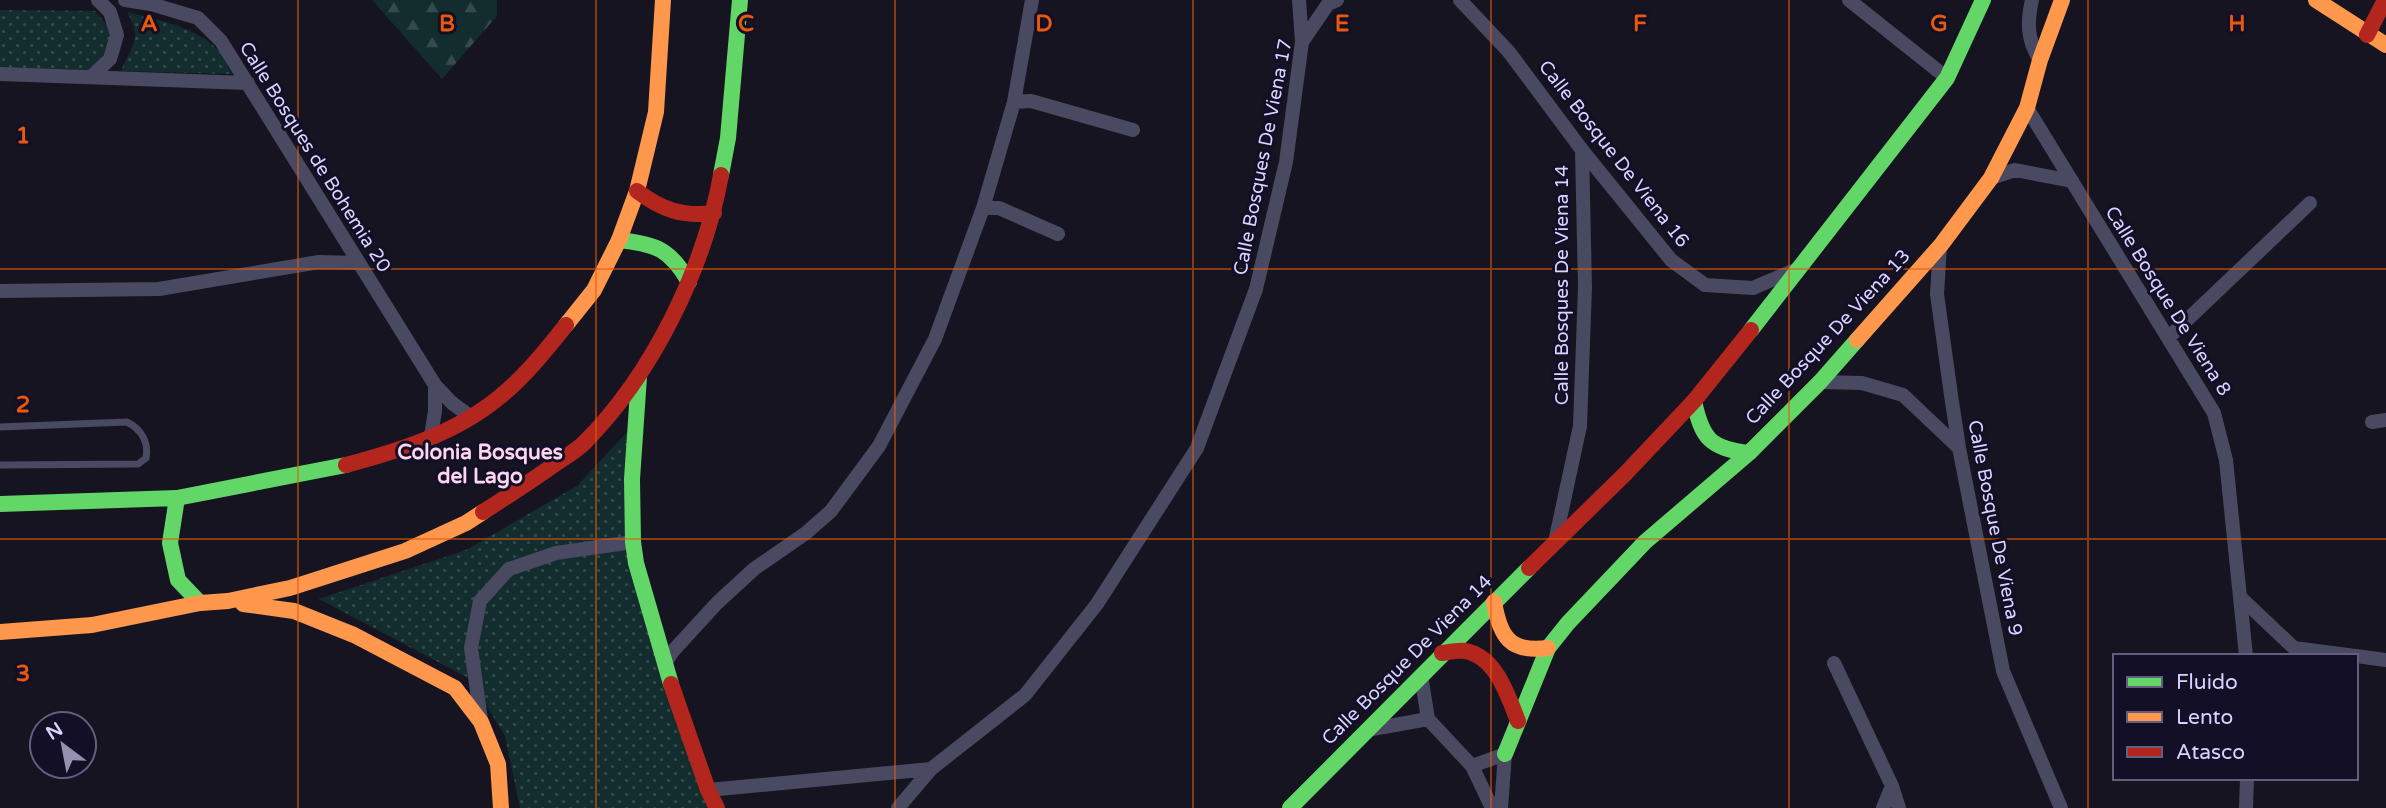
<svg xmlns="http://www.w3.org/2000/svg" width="2386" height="808" font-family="'Varela Round',sans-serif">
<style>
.forest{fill:url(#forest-firs)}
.park{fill:url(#park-dots)}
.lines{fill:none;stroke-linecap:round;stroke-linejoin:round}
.lane{stroke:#4a4962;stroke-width:7}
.street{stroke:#4a4962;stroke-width:14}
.fast{stroke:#63d668;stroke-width:16}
.slow{stroke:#ff974d;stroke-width:16}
.jam{stroke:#b3261e;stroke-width:16}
.grid{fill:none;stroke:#e8590c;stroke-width:2;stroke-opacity:0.55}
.labels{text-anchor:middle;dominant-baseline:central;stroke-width:6;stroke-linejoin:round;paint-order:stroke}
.street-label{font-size:19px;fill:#d9d4ff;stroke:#130f26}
.neighbourhood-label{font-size:21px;font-weight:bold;fill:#ffd6f0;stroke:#130f26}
.grid-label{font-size:23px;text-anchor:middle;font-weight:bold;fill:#e8590c;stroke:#130f26;stroke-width:6;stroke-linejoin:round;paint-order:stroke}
</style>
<defs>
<pattern id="forest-firs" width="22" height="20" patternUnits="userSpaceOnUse" patternTransform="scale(1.75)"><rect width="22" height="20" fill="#132c2d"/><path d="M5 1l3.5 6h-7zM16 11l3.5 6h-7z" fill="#354a4c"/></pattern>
<pattern id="park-dots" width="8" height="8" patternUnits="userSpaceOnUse" patternTransform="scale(1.75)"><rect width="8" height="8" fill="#132c2d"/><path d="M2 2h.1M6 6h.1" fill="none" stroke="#354a4c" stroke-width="1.8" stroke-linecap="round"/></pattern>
</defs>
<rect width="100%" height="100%" fill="#161421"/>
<path class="forest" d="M 372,0 L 497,0 L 497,16 L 442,79 Z"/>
<path class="park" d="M 0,10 L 95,11 L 111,30 L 104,59 L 90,70 L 0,71 Z
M 127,12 C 158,20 201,27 222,55 C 226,60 228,68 232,74 L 121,71 C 132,44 143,39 127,12 Z
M 640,418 L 628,541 L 713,808 L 520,808 L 505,736 L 470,679 L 319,599 L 466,550 L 577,486 Z"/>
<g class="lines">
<path class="lane" d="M 0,427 L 127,422 C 141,429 149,442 146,458 L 138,464 L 0,465"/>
<path class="street" d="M 125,0 L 151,4 L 198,18 L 221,41 L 435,385 L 452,403 L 471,417
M 1299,0 L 1302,42
M 1460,0 L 1509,52 L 1582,150 L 1671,260 L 1705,285 L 1753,288 L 1795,270
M 1849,0 L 1947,78
M 2032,0 C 2027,22 2027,41 2040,60
M 0,74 L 248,83
M 92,76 L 110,59 L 117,35 L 110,12 L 98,0
M 1014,102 L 1031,101 L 1133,130
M 2027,108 L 2214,413 L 2226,460 L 2246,656
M 1991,178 L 2015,170 L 2072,181
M 983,208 L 999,208 L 1058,234
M 1940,246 L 1937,294 L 1951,395 L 1959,448 L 2003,671 L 2061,808
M 0,291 L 159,289 L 319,262 L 358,263
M 2168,338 L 2310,203
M 1820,382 L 1862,383 L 1903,395 L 1959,448
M 2372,422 L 2386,420
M 431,436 L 435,411 L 435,385
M 1555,542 L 1580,426 L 1585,287 L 1582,150
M 2240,597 L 2294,648 L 2355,656
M 2356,656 L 2386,660
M 1834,663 L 1892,786 L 1899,808
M 664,665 L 673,651 L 717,603 L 754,569 L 806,533 L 831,511 L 879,446 L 935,339 L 983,208 L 1014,102 L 1032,0
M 1421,675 L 1428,719 L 1472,766 L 1492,808
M 481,720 L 471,648 L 480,601 L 509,569 L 556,553 L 633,542
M 1367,730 L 1428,719
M 1472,766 L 1505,754 L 1501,808
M 708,790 L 931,769 L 1025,695 L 1097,604 L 1197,448 L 1256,289 L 1286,162 L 1302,42 L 1328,4 L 1337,0
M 898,808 L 931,769
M 1883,808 L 1892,786
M 2246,808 L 2247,778"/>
<path class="fast" d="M 721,175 L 728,138 L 740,0
M 619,240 C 656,244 670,249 689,282
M 1751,330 L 1947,78 L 1983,0
M 639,377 L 632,479 L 633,542 L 636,563 L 671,684
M 1694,401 C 1702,439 1710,448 1749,453
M 177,498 L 170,543 L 178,580 L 200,603
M 0,504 L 177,498 L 346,465
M 1505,754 L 1548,648 L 1568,623 L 1645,542 L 1749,453 L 1820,382 L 1857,340
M 1290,808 L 1529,568"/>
<path class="slow" d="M 2316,0 L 2386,45
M 566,325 L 594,290 L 619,240 L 637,191 L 656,112 L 663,0
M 1857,340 L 1941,245 L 1991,178 L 2027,108 L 2040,60 L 2062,0
M 1494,602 C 1500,637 1510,653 1548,648
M 243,604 L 294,611 L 354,635 L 455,688 L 481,722 L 498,764 L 501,808
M 0,632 L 92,625 L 200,603 L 228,601 L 290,588 L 405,551 L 466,523 L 483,512"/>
<path class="jam" d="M 2367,35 L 2385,0
M 637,191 C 662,210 683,217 714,213
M 346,465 C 398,451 454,434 497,399 C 523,379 546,350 566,325
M 483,512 C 508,496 533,480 558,462 C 567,456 577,450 584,443 C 652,375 704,269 721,175
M 1529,568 L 1625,474 L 1694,401 L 1751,330
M 1442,653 C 1449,652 1458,650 1465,651 C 1496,656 1508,696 1518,721
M 671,684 L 708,790 L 717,808"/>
</g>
<path class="grid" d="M 298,0 L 298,808M 596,0 L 596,808M 895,0 L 895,808M 1193,0 L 1193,808M 1491,0 L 1491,808M 1789,0 L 1789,808M 2088,0 L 2088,808M 0,269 L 2386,269M 0,539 L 2386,539"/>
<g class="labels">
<g class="street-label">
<text transform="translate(1614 154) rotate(52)">Calle Bosque De Viena 16</text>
<text transform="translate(315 157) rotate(58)">Calle Bosques de Bohemia 20</text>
<text transform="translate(1263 157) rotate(-79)">Calle Bosques De Viena 17</text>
<text transform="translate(1562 285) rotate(-90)">Calle Bosques De Viena 14</text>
<text transform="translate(2168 301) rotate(58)">Calle Bosque De Viena 8</text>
<text transform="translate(1828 337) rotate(-47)">Calle Bosque De Viena 13</text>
<text transform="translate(1995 528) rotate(79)">Calle Bosque De Viena 9</text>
<text transform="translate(1407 660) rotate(-45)">Calle Bosque De Viena 14</text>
</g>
<g class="neighbourhood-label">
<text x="480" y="452">Colonia Bosques<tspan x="480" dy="24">del Lago</tspan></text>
</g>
</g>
<g class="grid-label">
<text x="149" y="31">A</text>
<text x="447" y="31">B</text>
<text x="746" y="31">C</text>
<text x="1044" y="31">D</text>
<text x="1342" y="31">E</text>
<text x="1640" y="31">F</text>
<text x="1939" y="31">G</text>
<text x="2237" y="31">H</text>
<text x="23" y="143">1</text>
<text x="23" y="412">2</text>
<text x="23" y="681">3</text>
</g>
<rect x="2113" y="654" width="245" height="126" fill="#130f26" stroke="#625e7d" stroke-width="2"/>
<rect x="2127" y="677" width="35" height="10" fill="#63d668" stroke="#625e7d" stroke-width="2"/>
<text x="2176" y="689" font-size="21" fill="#d9d4ff">Fluido</text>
<rect x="2127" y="712" width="35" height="10" fill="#ff974d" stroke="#625e7d" stroke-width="2"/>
<text x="2176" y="724" font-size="21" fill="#d9d4ff">Lento</text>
<rect x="2127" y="747" width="35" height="10" fill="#b3261e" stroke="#625e7d" stroke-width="2"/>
<text x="2176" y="759" font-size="21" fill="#d9d4ff">Atasco</text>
<g transform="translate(63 745) rotate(328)"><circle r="33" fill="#130f26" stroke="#625e7d" stroke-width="2"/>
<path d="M0-5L12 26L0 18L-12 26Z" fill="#9591b1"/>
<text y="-10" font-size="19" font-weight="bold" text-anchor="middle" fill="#d9d4ff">N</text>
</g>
</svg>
